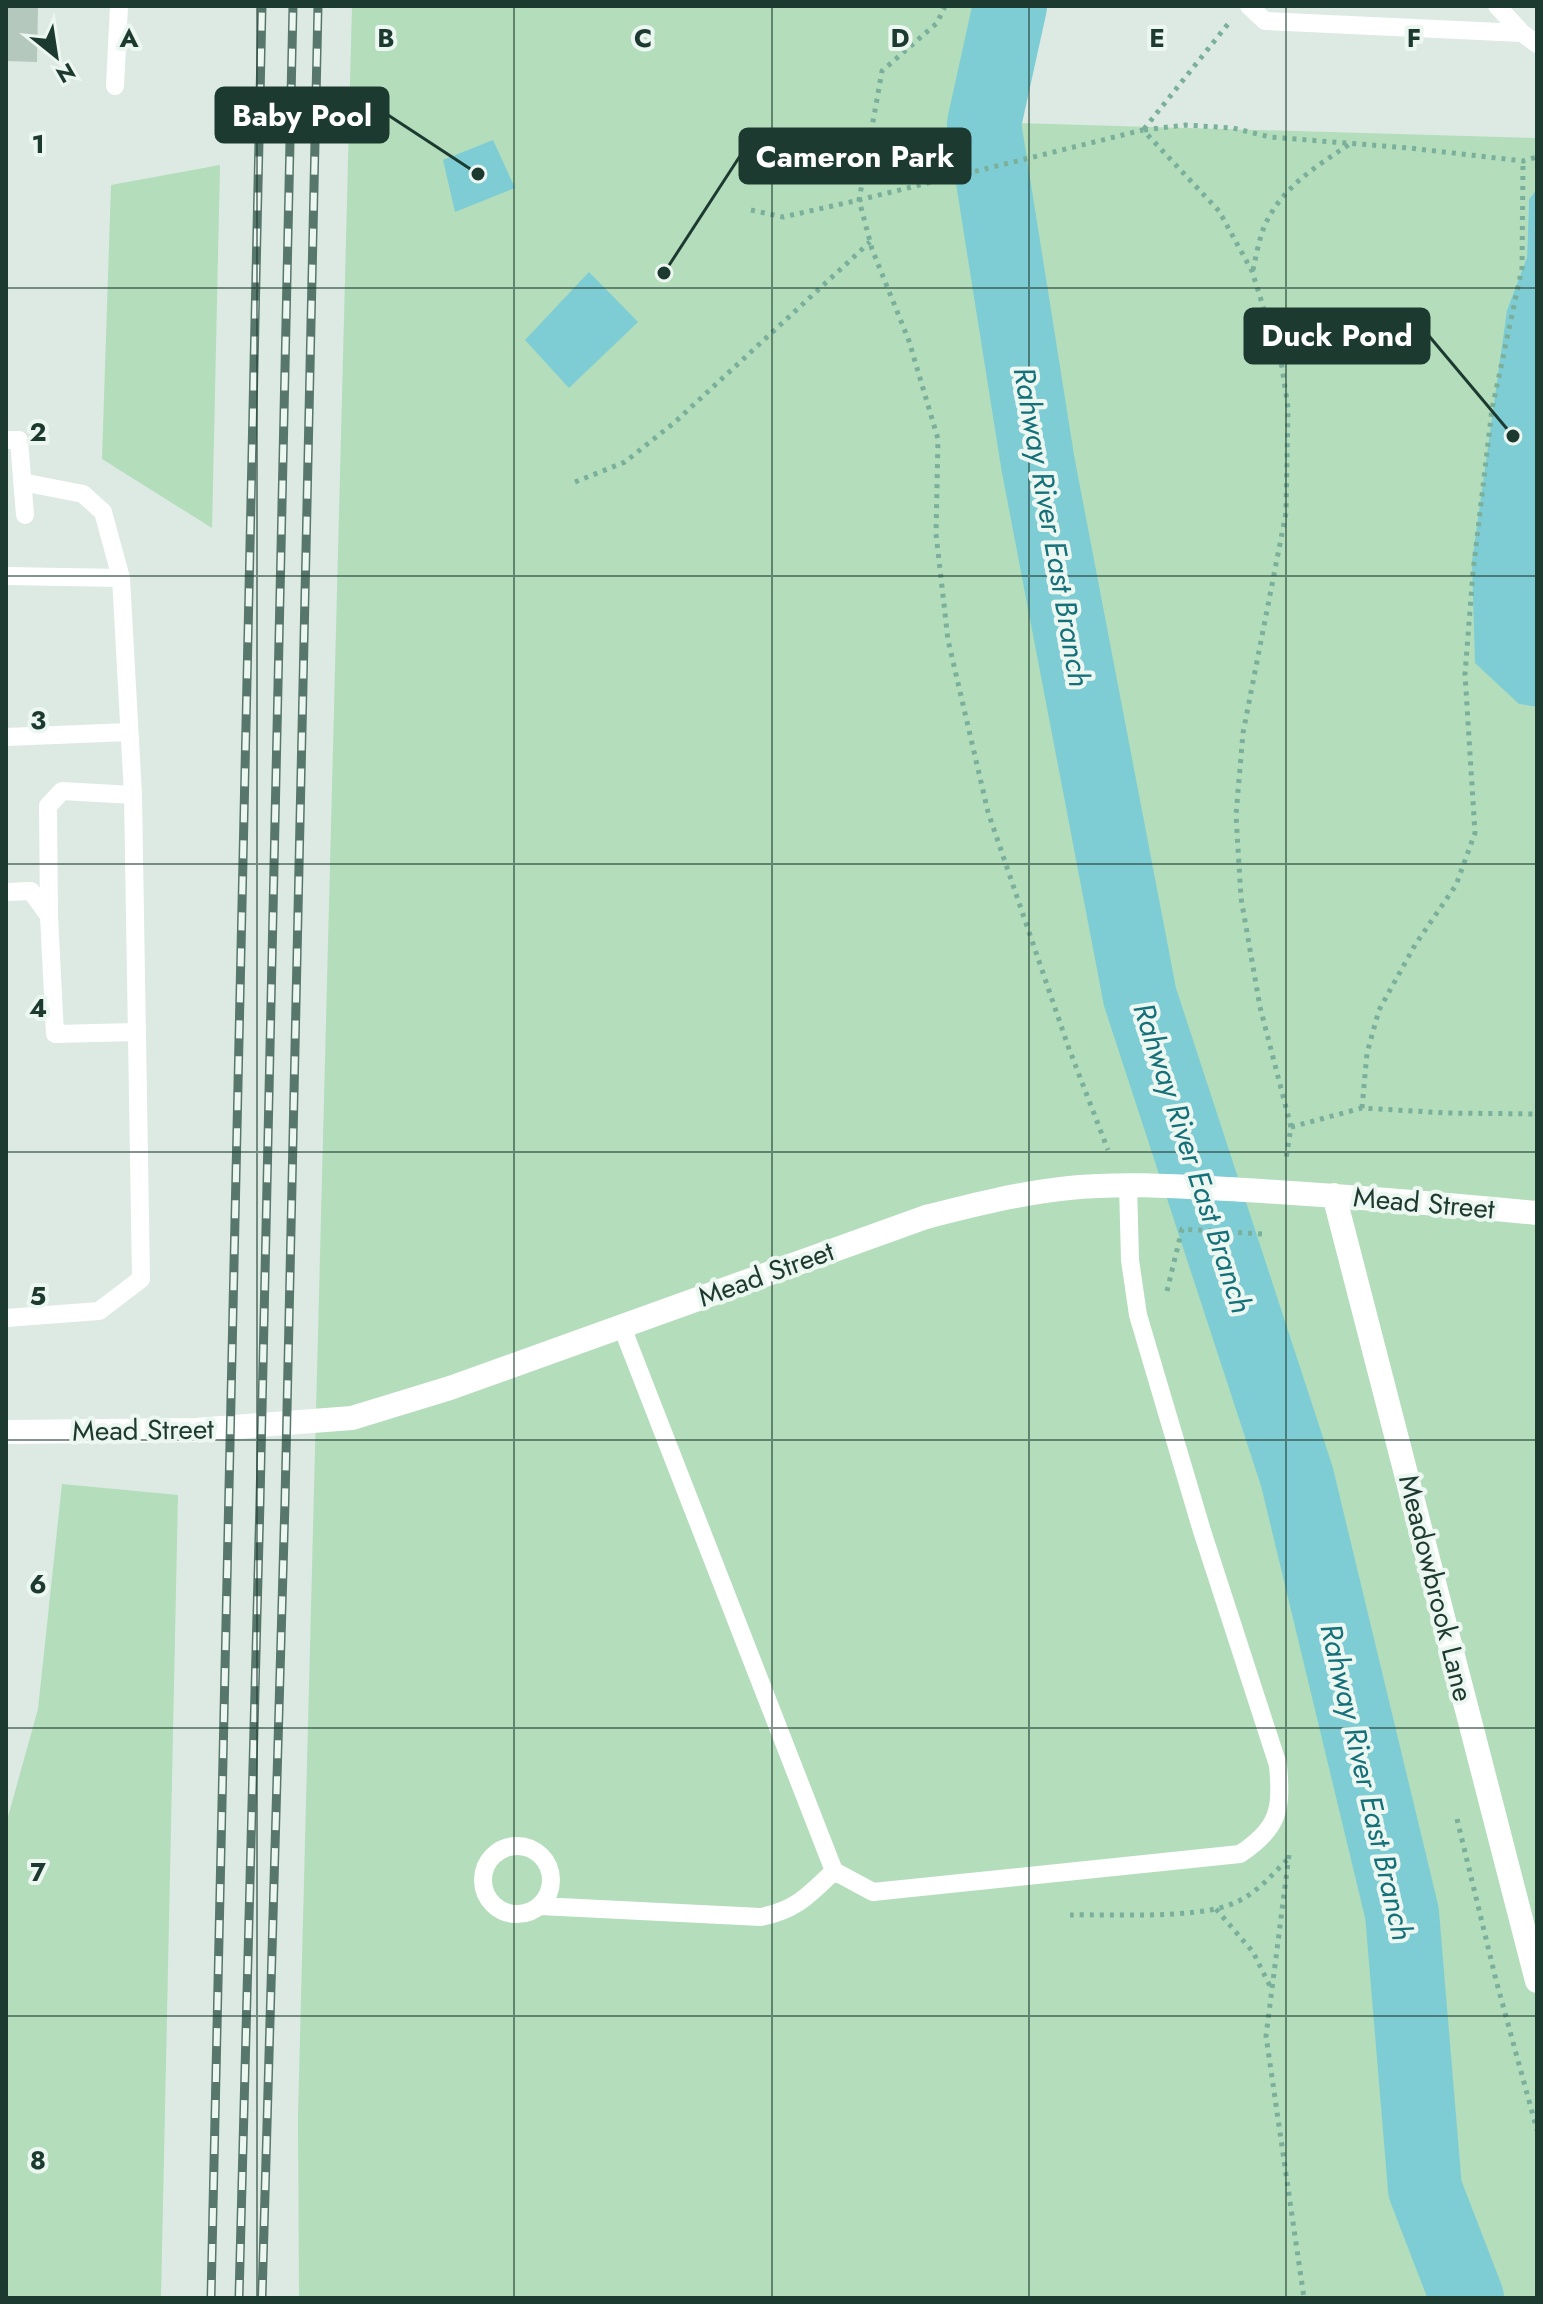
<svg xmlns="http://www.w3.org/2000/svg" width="1543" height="2304" font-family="Jost,sans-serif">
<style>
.green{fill:#b3ddbb}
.water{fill:#7fcdd4}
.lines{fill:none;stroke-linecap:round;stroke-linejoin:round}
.river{stroke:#7fcdd4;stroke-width:74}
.building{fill:#b5c8be}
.path{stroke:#7ab09b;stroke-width:5;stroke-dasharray:4 6;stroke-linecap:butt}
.service{stroke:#fff;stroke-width:18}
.minor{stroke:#fff;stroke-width:24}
.rail-casing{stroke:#57766c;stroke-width:9}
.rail{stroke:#edf7f1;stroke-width:6;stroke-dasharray:18;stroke-linecap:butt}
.grid{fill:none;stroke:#1d3a30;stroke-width:2;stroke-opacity:0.55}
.labels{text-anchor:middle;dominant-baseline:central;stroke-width:8;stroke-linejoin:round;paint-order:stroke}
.street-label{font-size:28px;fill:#1d3a30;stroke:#edf7f1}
.water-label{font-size:30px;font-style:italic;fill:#147079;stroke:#edf7f1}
.grid-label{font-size:26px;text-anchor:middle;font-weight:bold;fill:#1d3a30;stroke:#edf7f1;stroke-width:8;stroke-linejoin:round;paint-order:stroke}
.leader{fill:none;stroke:#1d3a30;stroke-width:3}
.callout-dot{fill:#1d3a30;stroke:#edf7f1;stroke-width:3}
.callout{fill:#1d3a30;stroke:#1d3a30;stroke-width:3}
.callout-label{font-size:30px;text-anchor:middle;font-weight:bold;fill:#fff}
</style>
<rect width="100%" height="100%" fill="#dceae3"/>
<path class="green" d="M 352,6 L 1023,6 L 1012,123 L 1537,138 L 1537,189 L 1529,199 L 1527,257 L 1507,310 L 1519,704 L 1537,707 L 1537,2298 L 299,2298 L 298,2116 Z
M 220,165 L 212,528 L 102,459 L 111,185 Z
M 62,1484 L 178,1495 L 161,2298 L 6,2298 L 6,1824 L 38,1709 Z"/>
<path class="water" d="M 493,140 L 515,188 L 455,212 L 443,160 Z
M 1537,189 L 1537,707 L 1519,704 L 1475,663 L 1472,562 L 1507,310 L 1527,257 L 1529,199 Z
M 589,272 L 638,322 L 569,388 L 525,340 Z"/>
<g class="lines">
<path class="river" d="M 1010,6 L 984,124 L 1038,464 L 1140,997 L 1297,1477 L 1402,1913 L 1425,2189 L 1467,2298"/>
</g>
<path class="building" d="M 6,6 L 38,6 L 37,62 L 6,61 Z"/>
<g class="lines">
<path class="path" d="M 945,6 L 937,23 L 882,71 L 859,200 L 872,249 L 909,341 L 938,439 L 936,534 L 948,640 L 988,812 L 1068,1046 L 1108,1150
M 1144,129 L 1228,24
M 1144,130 L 1185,125 L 1233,128 L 1270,137 L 1409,148 L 1523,161 L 1537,157
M 751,210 L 783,217 L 859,200 L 1143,130 L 1219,211 L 1252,271 L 1282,367 L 1288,408 L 1286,513 L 1243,733 L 1236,815 L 1241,898 L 1260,1007 L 1291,1127 L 1286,1159
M 1253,270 C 1256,256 1259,240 1264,227 C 1281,188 1315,167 1350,144
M 575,482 L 625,462 L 675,422 L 870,242
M 1362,1108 L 1367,1053 L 1379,1010 L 1415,945 L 1456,885 L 1475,833 L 1465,674 L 1473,572 L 1492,409 L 1522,268 L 1523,161
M 1291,1127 L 1362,1108 L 1446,1113 L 1537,1114
M 1167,1291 L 1182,1229 L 1262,1234
M 1457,1819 L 1496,1980 L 1537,2130
M 1289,1855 L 1266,2036 L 1304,2298
M 1216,1909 L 1253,1952 L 1270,1986
M 1070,1915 C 1113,1914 1191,1919 1229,1905 C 1253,1897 1270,1877 1287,1860"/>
<path class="service" d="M 1249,6 L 1265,21 L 1522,33
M 1497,6 L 1522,33 L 1537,44
M 115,86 L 119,6
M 6,440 L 19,440 L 25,515
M 22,482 L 83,494 L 103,512 L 121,578 L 133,795
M 6,576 L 121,578
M 6,737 L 129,732
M 6,892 L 31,891 L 49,916 L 48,806 L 62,791 L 133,795 L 141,1279 L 99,1311 L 6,1318
M 49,916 L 55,1034 L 136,1032
M 622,1327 L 834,1871 L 873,1892 L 1240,1854 C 1279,1828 1282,1810 1278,1765 L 1202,1531 L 1138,1315 L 1130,1260 L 1128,1184
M483 1880a34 34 0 1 1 68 0a34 34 0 1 1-68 0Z
M 540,1906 L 761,1917 C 796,1910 809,1895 834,1871"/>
<path class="minor" d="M 1334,1195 L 1537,1981
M 6,1432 L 196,1430 L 352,1418 L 450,1388 L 926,1217 C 973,1205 1020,1193 1069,1188 C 1128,1182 1187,1187 1245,1190 C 1343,1196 1440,1204 1537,1213"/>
<defs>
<path id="rail" d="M 211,2298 L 262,6
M 239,2298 L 260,1501 L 293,6
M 262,2298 L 285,1501 L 318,6"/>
</defs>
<use href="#rail" class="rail-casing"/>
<use href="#rail" class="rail"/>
</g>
<path class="grid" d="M 257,6 L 257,2298M 514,6 L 514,2298M 772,6 L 772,2298M 1029,6 L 1029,2298M 1286,6 L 1286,2298M 6,288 L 1537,288M 6,576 L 1537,576M 6,864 L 1537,864M 6,1152 L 1537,1152M 6,1440 L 1537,1440M 6,1728 L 1537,1728M 6,2016 L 1537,2016"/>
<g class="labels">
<g class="street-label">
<text transform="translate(1424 1203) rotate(5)">Mead Street</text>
<text transform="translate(766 1274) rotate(-20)">Mead Street</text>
<text transform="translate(143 1430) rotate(-1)">Mead Street</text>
<text transform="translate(1436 1588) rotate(76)">Meadowbrook Lane</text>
</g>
<g class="water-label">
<text transform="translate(1052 527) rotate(80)">Rahway River East Branch</text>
<text transform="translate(1193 1158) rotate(72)">Rahway River East Branch</text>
<text transform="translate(1367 1782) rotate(77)">Rahway River East Branch</text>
</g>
</g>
<g class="grid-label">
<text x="129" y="47">A</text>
<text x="386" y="47">B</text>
<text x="643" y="47">C</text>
<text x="900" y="47">D</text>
<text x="1157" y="47">E</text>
<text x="1414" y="47">F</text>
<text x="38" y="153">1</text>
<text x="38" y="441">2</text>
<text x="38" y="729">3</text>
<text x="38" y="1017">4</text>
<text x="38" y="1305">5</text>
<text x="38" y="1593">6</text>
<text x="38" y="1881">7</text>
<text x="38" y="2169">8</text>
</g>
<path class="leader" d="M478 174L388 115M664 273L740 156M1513 436L1429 336"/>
<g class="callout-dot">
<circle cx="478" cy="174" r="8"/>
<circle cx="664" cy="273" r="8"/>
<circle cx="1513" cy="436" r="8"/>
</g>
<g class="callout">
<rect x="216" y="88" width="172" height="54" rx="8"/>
<rect x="740" y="129" width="230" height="54" rx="8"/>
<rect x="1245" y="309" width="184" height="54" rx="8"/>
</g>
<g class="callout-label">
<text x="302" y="126">Baby Pool</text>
<text x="855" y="167">Cameron Park</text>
<text x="1337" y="346">Duck Pond</text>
</g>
<rect width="1543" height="2304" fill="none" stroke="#1d3a30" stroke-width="16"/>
<g transform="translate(56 56) rotate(150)" stroke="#edf7f1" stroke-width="6" paint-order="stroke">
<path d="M0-6L14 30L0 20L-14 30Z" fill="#1d3a30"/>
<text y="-12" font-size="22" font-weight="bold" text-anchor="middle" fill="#1d3a30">N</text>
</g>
</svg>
